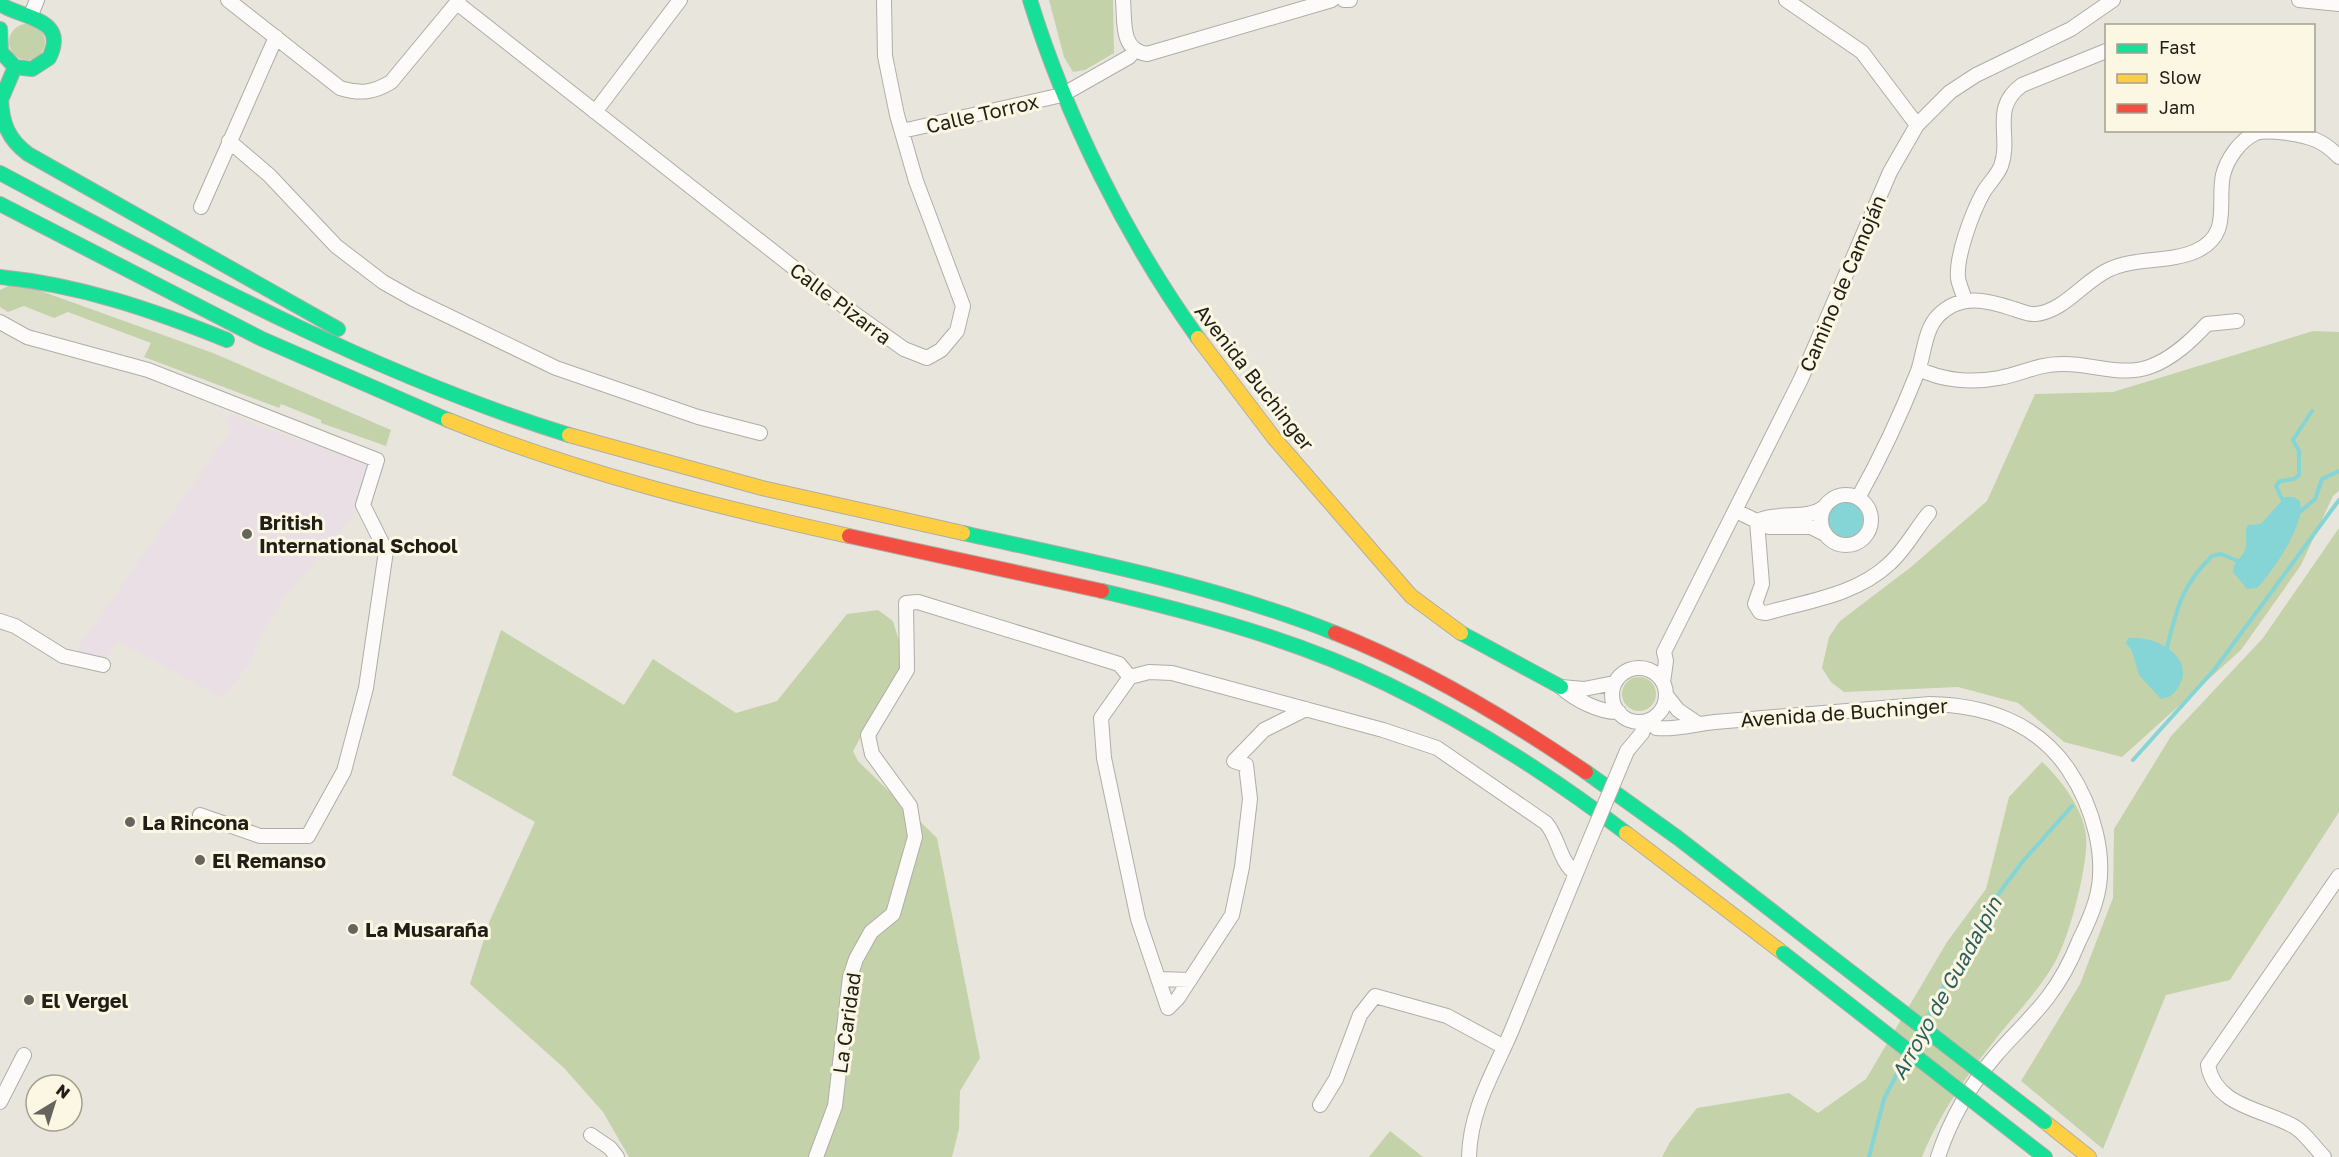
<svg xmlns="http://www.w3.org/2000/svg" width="2339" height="1157" font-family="'Golos Text',sans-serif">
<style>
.education{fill:#eadfe4}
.green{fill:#c4d2aa}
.water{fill:#85d4d6}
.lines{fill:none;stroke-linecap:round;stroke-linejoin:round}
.stream{stroke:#85d4d6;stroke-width:4}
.street-casing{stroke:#afada6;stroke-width:16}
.fast-casing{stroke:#afada6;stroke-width:16}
.slow-casing{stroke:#afada6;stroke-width:16}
.jam-casing{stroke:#afada6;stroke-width:16}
.street{stroke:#fcfbfa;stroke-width:14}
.fast{stroke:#16e098;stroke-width:14}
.slow{stroke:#ffcf43;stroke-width:14}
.jam{stroke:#f24e42;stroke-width:14}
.street-bridge-casing{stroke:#afada6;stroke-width:16;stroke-linecap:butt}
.fast-bridge-casing{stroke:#afada6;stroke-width:16;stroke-linecap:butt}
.street-bridge{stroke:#fcfbfa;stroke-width:14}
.fast-bridge{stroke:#16e098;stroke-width:14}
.poi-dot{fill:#66645c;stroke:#fcf7e3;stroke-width:2}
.labels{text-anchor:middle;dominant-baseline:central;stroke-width:6;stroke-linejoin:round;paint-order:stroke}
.street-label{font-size:20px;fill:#201e17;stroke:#fcf7e3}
.poi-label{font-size:20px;font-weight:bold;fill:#201e17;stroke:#fcf7e3;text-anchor:start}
.water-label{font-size:21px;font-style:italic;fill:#2e6062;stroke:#fcf7e3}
</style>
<rect width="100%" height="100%" fill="#e8e6dc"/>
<path class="education" d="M 230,414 L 295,439 L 359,454 L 367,460 L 370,468 L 357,511 L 285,597 L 261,635 L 249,665 L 222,698 L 117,641 L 107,657 L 97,659 L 74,653 L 232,428 L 224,422 Z"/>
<path class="green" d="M 1049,0 L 1113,0 L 1114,53 L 1085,70 L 1073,72 L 1064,57 Z
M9 42a18 18 0 1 1 36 0a18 18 0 1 1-36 0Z
M 10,285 L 27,286 L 213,353 L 391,430 L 386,446 L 321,423 L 321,420 L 281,404 L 279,408 L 144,357 L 151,343 L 68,312 L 54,318 L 24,306 L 8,312 L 0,307 L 0,290 Z
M 2313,331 L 2339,332 L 2339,491 L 2333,496 L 2301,565 L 2241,650 L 2122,757 L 2064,742 L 2018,703 L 1958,687 L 1844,692 L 1831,682 L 1822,668 L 1829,637 L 1840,621 L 1911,567 L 1987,501 L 2035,394 L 2113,392 Z
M 2339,528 L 2339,812 L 2230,980 L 2166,995 L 2103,1149 L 2021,1081 L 2080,984 L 2113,898 L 2114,829 L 2171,736 L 2263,638 Z
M 878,610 L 893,621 L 900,644 L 901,671 L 883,697 L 853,751 L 858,761 L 937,838 L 980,1058 L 960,1091 L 959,1129 L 952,1157 L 629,1157 L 603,1112 L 564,1068 L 470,984 L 490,920 L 535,822 L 452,775 L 501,630 L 624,705 L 653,659 L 736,713 L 777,701 L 847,614 Z
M1622 694a17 17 0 1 1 34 0a17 17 0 1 1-34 0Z
M 2042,762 C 2061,779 2083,809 2086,835 C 2089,861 2071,930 2059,954 C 2046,982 2022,1007 2002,1031 C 1972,1068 1940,1112 1922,1157 L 1662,1157 L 1670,1142 L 1697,1108 L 1789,1093 L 1818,1113 L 1866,1079 L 1947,942 L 1986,889 L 2009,797 Z
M 1390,1131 L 1423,1157 L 1369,1157 Z"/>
<path class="water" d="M 2285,497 L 2294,497 L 2300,501 C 2306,524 2273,571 2257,588 L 2247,589 L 2233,572 C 2235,557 2241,560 2245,550 C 2249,542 2243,533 2248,525 L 2261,524 Z
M1827 520a18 18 0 1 1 36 0a18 18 0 1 1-36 0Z
M 2128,638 C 2162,635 2204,664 2171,696 L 2161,699 L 2139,675 L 2132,651 L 2126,643 Z"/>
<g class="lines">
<path class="stream" d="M 2284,503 L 2276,486 L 2280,481 L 2294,479 L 2299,475 L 2299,451 L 2293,440 L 2312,411
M 2300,512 L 2315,499 L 2322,479 L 2339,471
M 2166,652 C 2177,608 2180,588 2212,556 L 2221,554 L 2238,561
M 2133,760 L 2214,670 L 2339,500
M 1926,1020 L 1979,920 L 2023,861 L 2072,806
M 1869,1157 L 1884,1099 L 1905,1058"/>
<defs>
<path id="street" d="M 228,0 L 340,88 C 360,94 373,93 391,82 L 459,0
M 1123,0 C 1125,21 1120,50 1147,54 L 1332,0
M 1344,0 L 1350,0
M 1786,0 L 1862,52 L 1917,125
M 2299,0 L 2339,4
M 457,3 L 831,297 L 904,349 L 927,358 L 941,350 L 957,331 L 963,306 L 916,181 L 897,115 L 885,56 L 884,0
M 31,15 L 37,0
M 595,112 L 680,0
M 902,131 L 1062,95 L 1129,57 L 1135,50
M 229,141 L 269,175 L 336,246 L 383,282 L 413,299 L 556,368 L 698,417 L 760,433
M 201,207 L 276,37
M 1965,300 C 1963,293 1959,285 1958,278 C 1956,256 1972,213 1983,193 C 1988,184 1997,176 2001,166 C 2012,136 1990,108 2022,85 L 2106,51
M 0,322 L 27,337 L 148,370 L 377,460 L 363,505 L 386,551 L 366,688 L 344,771 L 308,836 L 260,836 L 200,815
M 1919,369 C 1943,381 1973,383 1999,378 C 2022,374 2037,364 2062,364 C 2091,363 2120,377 2149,367 C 2172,359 2191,341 2207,324 L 2237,321
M1821 520a25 25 0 1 1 50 0a25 25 0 1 1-50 0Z
M 1858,498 C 1881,457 1901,414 1918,371 C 1924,354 1925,329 1938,316 C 1960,293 1987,300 2014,309 C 2021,311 2029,315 2036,314 C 2064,311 2083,282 2108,270 C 2134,257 2169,263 2196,251 C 2232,235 2217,203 2223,175 C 2227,159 2240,140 2256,133 C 2264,130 2279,132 2287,133 C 2309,136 2323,140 2339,157
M 1736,511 L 1769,527 L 1811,527 L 1825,534
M 1757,521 L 1762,584 L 1755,604 L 1760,612 L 1766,613 C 1808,601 1856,595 1889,564 C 1905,550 1915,530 1929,513
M 1757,521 C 1779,511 1809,520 1824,507
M 0,621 L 15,626 L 63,656 L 103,665
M1612 695a27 27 0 1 1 54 0a27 27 0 1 1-54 0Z
M 1663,682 L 1666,661 L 1664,652 L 1801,379 L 1890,172 L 1917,125 L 1950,92 L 1976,75 L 2071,29 L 2113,0
M 1561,687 C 1574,699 1600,713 1619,712
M 1561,687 L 1584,689 L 1614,683
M 1666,695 L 1678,710 L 1697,723
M 1306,709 L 1264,730 L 1234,761 L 1246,765 L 1250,799 L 1242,867 L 1232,915 L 1178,998 L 1168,1008 L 1138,919 L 1104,758 L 1101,718 L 1130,677 L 1149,672 L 1172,673 L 1383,730 L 1437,748 L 1546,823 C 1559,838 1559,861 1576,874
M 1649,720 L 1656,728 C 1677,730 1694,724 1715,722 L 1930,704 C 1984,705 2036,722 2068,769 C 2093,806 2109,860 2095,903 C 2091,916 2085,929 2079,941 C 2071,961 2061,980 2048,997 C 2033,1017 2013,1035 1996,1055 C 1971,1084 1950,1120 1938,1157
M 1627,751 L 1642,733 L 1647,721
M 1159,979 L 1190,980
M 0,1102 L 24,1055
M 1320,1105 L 1336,1079 L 1360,1015 L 1375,996 L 1447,1016 L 1504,1047
M 591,1135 L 610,1148 L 617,1157
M 816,1157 L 835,1106 L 850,977 L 856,959 L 871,932 L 893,914 L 915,837 L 910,806 L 872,754 L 868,735 L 907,670 L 906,603 L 918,602 L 1119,664 L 1130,677
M 1469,1157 C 1470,1110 1493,1074 1511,1032 C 1536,971 1561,910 1586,849
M 2324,1157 C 2315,1148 2306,1134 2295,1127 C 2264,1109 2215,1107 2208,1065 L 2339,876"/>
<path id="fast" d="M 1030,0 C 1066,117 1127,239 1198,338
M 0,4 C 23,19 69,18 49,58 L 32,69 L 15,67 L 1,52 L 0,29
M 1,99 C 2,123 8,139 28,154 L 338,329
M 0,102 L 15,67
M 0,173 C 184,271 369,373 569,435
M 0,204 L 262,339 L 448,420
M 0,277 C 80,285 153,310 227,340
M 963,533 C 1089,561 1215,585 1335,633
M 1102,591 C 1199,614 1297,640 1387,684 C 1472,725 1551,776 1626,833
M 1461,633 L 1561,687
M 1586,772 L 1678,838 L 1799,932
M 2028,1144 L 2045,1157"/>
<path id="slow" d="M 1198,338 L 1274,438 L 1411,596 L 1461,633
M 448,420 C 577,472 713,506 849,536
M 569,435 L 762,488 L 963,533
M 1626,833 L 1783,953
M 2045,1122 L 2089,1157"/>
<path id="jam" d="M 849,536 L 1102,591
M 1335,633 C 1424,668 1507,718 1586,772"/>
</defs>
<use href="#street" class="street-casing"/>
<use href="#fast" class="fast-casing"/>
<use href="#slow" class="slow-casing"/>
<use href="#jam" class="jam-casing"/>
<use href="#street" class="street"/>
<use href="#fast" class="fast"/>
<use href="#slow" class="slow"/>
<use href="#jam" class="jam"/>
<defs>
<path id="street-bridge" d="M 1586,849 L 1627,751"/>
<path id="fast-bridge" d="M 1799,932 L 2045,1122
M 1783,953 L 2028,1144"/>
</defs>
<use href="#street-bridge" class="street-bridge-casing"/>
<use href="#fast-bridge" class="fast-bridge-casing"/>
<use href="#street-bridge" class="street-bridge"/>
<use href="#fast-bridge" class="fast-bridge"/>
</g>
<g class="poi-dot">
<circle cx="247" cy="534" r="6"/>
<circle cx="130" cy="822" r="6"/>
<circle cx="200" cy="860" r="6"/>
<circle cx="353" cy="929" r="6"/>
<circle cx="29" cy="1000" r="6"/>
</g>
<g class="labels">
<g class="street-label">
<text transform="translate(982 113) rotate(-13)">Calle Torrox</text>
<text transform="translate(1842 283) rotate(-67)">Camino de Camoján</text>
<text transform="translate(841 303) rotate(37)">Calle Pizarra</text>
<text transform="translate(1255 377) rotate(52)">Avenida Buchinger</text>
<text transform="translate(1844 712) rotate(-4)">Avenida de Buchinger</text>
<text transform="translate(846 1023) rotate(-82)">La Caridad</text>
</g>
<g class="poi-label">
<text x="259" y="522">British<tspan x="259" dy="23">International School</tspan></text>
<text x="142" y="822">La Rincona</text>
<text x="212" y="860">El Remanso</text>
<text x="365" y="929">La Musaraña</text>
<text x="41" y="1000">El Vergel</text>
</g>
<g class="water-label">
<text transform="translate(1946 988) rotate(-61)">Arroyo de Guadalpin</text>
</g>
</g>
<rect x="2105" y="24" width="210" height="108" fill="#fcf7e3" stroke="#a4a091" stroke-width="1.5"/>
<rect x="2117" y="44" width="30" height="9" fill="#16e098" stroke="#a4a091" stroke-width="1.5"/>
<text x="2159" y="54" font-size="18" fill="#201e17">Fast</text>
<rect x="2117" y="74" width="30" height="9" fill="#ffcf43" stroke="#a4a091" stroke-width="1.5"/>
<text x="2159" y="84" font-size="18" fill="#201e17">Slow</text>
<rect x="2117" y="104" width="30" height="9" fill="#f24e42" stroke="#a4a091" stroke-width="1.5"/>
<text x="2159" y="114" font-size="18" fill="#201e17">Jam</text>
<g transform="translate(54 1103) rotate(38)"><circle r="28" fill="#fcf7e3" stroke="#a4a091" stroke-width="1.5"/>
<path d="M0-4.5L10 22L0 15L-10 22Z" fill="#66645c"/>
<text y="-9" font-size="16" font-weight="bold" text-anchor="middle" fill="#201e17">N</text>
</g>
</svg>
